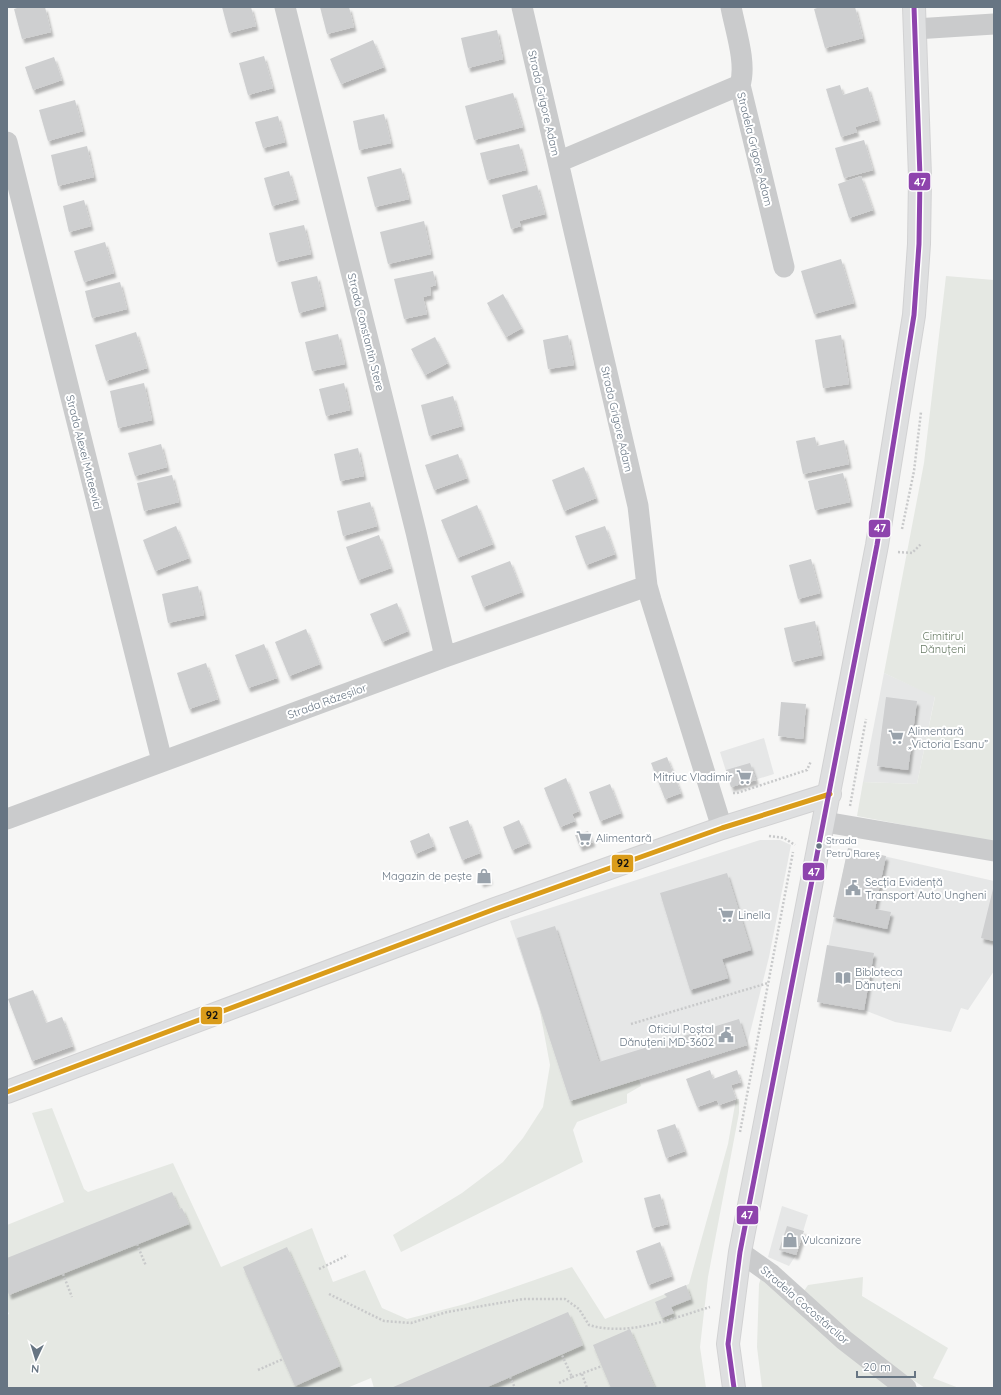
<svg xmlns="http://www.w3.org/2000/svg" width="1001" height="1395" font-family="Quicksand,sans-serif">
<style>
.built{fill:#e6e7e7}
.green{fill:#e5e8e3}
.building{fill:#cecfd0;filter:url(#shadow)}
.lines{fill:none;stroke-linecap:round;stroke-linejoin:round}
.major-casing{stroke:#d2d2d3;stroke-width:24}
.path{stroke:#c8c9ca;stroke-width:2.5;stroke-dasharray:2 2;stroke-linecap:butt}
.minor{stroke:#cacbcc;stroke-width:21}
.major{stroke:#dedfe0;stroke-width:22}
.bus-1-casing{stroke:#fff;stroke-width:8}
.bus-2-casing{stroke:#fff;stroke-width:8}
.bus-1{stroke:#da9c1a;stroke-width:5}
.bus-2{stroke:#8e44ad;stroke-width:5}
.bus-dot{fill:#677583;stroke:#fff;stroke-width:1.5}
.labels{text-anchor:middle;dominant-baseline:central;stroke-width:4;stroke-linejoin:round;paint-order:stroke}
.bus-label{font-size:10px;fill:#677583;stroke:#fff;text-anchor:start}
.street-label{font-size:11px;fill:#677583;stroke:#fff}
.park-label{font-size:11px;fill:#687b65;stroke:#fff}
.poi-label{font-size:11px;fill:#677583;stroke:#fff;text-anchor:start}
.line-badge{stroke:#fff;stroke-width:1.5}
.badge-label{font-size:11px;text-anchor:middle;font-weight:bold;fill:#fff}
.pale-badge-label{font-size:11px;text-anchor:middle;font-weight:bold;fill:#111}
</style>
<defs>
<filter id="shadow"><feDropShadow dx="2.5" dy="4.5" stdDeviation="1" flood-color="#0004"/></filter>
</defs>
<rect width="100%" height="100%" fill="#f6f6f5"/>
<path class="built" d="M 884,673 L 935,696 L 917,784 L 863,782 Z
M 764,738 L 774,774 L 731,787 L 720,752 Z
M 760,840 L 780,840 L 791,845 L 769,957 L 747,1045 L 570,1101 L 510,921 Z
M 848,848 L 994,881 L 994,971 L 968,1010 L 961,1008 L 951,1032 L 895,1022 L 864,1010 L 817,1002 Z
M 782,1206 L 808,1215 L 796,1255 L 789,1266 L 768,1257 Z"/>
<path class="green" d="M 946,276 L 994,280 L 994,842 L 857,816 L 863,782 L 917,784 L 935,697 L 884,673 L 924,463 Z
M 539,1006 L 570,1101 L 639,1079 L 641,1086 L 627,1094 L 627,1103 L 577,1122 L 573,1130 L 583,1162 L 401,1252 L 393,1235 L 462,1193 L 503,1162 L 523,1138 L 543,1107 L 550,1065 Z
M 736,1099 L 739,1099 L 739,1113 L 708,1277 L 700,1347 L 706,1388 L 374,1388 L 371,1378 L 347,1388 L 7,1388 L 7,1315 L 9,1314 L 7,1309 L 7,1225 L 64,1202 L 32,1113 L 52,1108 L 84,1189 L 88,1192 L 173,1163 L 221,1267 L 312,1228 L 333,1282 L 365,1270 L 382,1308 L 407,1319 L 465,1304 L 572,1267 L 605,1319 L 689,1284 L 728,1144 Z
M 863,1277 L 862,1296 L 948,1348 L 933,1378 L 959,1388 L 925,1388 L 865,1348 L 804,1291 L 808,1285 Z
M 761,1278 L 896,1388 L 762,1388 L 757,1347 L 759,1284 Z"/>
<path class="building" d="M 20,7 L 45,7 L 51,32 L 22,39 L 14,9 Z
M 222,7 L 251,7 L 256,26 L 229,33 Z
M 320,7 L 349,7 L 354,27 L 327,34 Z
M 820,7 L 855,7 L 863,38 L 825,48 L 814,9 Z
M 497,30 L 503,59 L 468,68 L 461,38 Z
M 373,40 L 384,67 L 341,84 L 330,59 Z
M 264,56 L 273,88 L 248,95 L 239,63 Z
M 54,57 L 62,80 L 33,90 L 25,67 Z
M 840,85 L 843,95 L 868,87 L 878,120 L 855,127 L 857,132 L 841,137 L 826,89 Z
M 513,93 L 523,127 L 474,140 L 465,106 Z
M 75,100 L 83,131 L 48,141 L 39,110 Z
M 384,114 L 391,143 L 359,150 L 353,121 Z
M 278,116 L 285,142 L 263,148 L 255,122 Z
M 864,140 L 873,170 L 844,178 L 835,148 Z
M 519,144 L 526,170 L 487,180 L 480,153 Z
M 87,146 L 94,177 L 58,186 L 51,155 Z
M 401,168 L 409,199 L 375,207 L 367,177 Z
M 289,171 L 297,199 L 272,206 L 264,178 Z
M 861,176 L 873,210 L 849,218 L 838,184 Z
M 537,185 L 545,214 L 519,221 L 521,226 L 511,229 L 502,195 Z
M 84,200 L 91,226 L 69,232 L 63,206 Z
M 424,221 L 431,254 L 388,264 L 380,232 Z
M 304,225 L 311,254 L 276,262 L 269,233 Z
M 105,242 L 114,273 L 84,282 L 74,251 Z
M 841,259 L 854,303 L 814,314 L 801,271 Z
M 433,271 L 436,285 L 430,287 L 431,295 L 423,297 L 427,314 L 404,319 L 394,279 Z
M 317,276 L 324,306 L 299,313 L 291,282 Z
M 120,282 L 127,309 L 92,318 L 85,291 Z
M 503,294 L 522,328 L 506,337 L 487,303 Z
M 136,332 L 147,368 L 106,381 L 95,345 Z
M 338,334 L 345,364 L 312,371 L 305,342 Z
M 568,335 L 574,365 L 548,369 L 543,340 Z
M 841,335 L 849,384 L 823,388 L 815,340 Z
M 435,337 L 448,363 L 425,375 L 411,349 Z
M 144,383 L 152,420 L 118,428 L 110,391 Z
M 344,383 L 350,410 L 326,416 L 319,389 Z
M 453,396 L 462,426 L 429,436 L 421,405 Z
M 815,437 L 817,446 L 844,440 L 849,464 L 803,474 L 796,441 Z
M 161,444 L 167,467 L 135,476 L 128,453 Z
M 358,448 L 364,476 L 340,481 L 334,454 Z
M 458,454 L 467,478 L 434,490 L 425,465 Z
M 584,467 L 596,498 L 564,511 L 552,480 Z
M 843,473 L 850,502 L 815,510 L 808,481 Z
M 172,475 L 179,502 L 144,511 L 137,483 Z
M 370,502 L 377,526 L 343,536 L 337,511 Z
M 477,505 L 493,544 L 457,558 L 441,520 Z
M 176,526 L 189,558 L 155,571 L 143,540 Z
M 605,526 L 615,554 L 586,565 L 575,536 Z
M 379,535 L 391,568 L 358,580 L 346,547 Z
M 811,559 L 820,593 L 798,599 L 789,565 Z
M 510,561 L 522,592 L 483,607 L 471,576 Z
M 198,586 L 204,615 L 168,623 L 162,594 Z
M 397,603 L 408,631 L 382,642 L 370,614 Z
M 815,621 L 822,655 L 792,662 L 784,628 Z
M 306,629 L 320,664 L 289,676 L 275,642 Z
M 264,644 L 277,678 L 248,688 L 235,655 Z
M 206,663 L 218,699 L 189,709 L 177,673 Z
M 886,697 L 917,701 L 908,770 L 877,766 Z
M 781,702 L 806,704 L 803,739 L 778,736 Z
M 667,757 L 681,793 L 665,799 L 651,763 Z
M 750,763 L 756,780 L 731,787 L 726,770 Z
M 566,778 L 579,811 L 572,814 L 575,821 L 560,827 L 544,788 Z
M 610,784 L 621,813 L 600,821 L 589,792 Z
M 468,820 L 480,853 L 462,860 L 449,827 Z
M 519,820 L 529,843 L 512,850 L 503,827 Z
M 588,831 L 593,842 L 580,847 L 575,835 Z
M 429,833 L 434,846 L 415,854 L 410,841 Z
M 848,848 L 886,856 L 875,909 L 891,912 L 887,929 L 833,917 Z
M 486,869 L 490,880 L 481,883 L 478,872 Z
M 727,873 L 751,950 L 722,959 L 728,978 L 690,990 L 660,893 Z
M 993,889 L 994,889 L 994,941 L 981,938 Z
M 555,926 L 599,1062 L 739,1019 L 747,1045 L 570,1101 L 517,938 Z
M 827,945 L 874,953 L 864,1010 L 817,1002 Z
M 33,990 L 46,1023 L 62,1017 L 73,1046 L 32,1061 L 8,999 Z
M 710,1070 L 713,1079 L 737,1070 L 741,1082 L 731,1085 L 736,1099 L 719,1105 L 717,1100 L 697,1107 L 686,1079 Z
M 675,1124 L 685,1151 L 666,1158 L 657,1130 Z
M 172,1192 L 179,1209 L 182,1208 L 189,1224 L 9,1295 L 7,1289 L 7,1258 Z
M 660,1194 L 668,1224 L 652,1228 L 644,1198 Z
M 787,1226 L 804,1231 L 796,1255 L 779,1250 Z
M 660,1242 L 672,1276 L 648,1285 L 636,1251 Z
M 287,1247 L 340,1366 L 295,1386 L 243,1267 Z
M 686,1285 L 691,1299 L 671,1307 L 674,1313 L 662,1318 L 655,1302 L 667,1297 L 664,1294 Z
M 568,1312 L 583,1345 L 485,1388 L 391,1388 Z
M 630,1329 L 655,1388 L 611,1388 L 593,1345 Z"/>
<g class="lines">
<defs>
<path id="major" d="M 7,1092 L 495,909 L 722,828 L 830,794
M 734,1388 L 728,1344 L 740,1252 L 877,545 L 914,315 L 919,244 L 920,177 L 914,7"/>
</defs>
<use href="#major" class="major-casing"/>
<path class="path" d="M 902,529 L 914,471 L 921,412
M 898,552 L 912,553 L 921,544
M 733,793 L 737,793 L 807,770 L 811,761
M 850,806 L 866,719
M 769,836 L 784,838 L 795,845
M 631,1024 L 768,983
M 740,1132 L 793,852
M 137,1244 L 146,1266
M 319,1269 L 348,1255
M 63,1274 L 72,1297
M 329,1294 L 384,1321 L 411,1323 L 447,1312 L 523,1299 L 565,1299 L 579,1309 L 589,1325 C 629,1337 673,1318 710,1307
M 258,1370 L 283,1359
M 582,1374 L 587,1388
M 510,1377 L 515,1388
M 572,1377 L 602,1366
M 559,1383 L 572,1377 L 562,1355"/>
<path class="minor" d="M 285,7 L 416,532 L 445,657
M 522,7 L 638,506 L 647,586 L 651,600 L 722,828
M 731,7 C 735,29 747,63 740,85 L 784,267
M 915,29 L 994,24
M 7,142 L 162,761
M 558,162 L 740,85
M 7,819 L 445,657 L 647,586
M 825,822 L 994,851
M 740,1252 L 771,1274 L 844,1340 L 906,1388"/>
<use href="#major" class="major"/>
<defs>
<path id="bus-1" d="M 7,1092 L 495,909 L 722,828 L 830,794"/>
<path id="bus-2" d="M 734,1388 L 728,1344 L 740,1252 L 877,545 L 914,315 L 919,244 L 920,177 L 914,7"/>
</defs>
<use href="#bus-1" class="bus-1-casing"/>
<use href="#bus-2" class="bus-2-casing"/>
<use href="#bus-1" class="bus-1"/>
<use href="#bus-2" class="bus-2"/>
</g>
<defs>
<symbol id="supermarket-bare" viewBox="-9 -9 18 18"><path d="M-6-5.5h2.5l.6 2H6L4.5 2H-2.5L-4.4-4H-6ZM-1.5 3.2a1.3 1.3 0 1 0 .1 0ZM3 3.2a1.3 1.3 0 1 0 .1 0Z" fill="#99a2ab" stroke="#fff" stroke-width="2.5" paint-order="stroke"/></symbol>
<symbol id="shop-bare" viewBox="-9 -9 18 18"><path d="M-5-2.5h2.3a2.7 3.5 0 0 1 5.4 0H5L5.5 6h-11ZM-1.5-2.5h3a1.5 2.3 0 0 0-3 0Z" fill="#99a2ab" stroke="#fff" stroke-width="2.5" paint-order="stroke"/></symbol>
<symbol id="civic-bare" viewBox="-9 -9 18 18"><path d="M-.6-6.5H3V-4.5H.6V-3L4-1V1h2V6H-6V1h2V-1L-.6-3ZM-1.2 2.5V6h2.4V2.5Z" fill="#99a2ab" stroke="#fff" stroke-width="2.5" paint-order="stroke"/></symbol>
<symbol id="library-bare" viewBox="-9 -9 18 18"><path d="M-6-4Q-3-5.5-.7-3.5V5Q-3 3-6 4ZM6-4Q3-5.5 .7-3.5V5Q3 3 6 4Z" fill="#99a2ab" stroke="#fff" stroke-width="2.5" paint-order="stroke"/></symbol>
</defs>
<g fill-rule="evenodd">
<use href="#supermarket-bare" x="885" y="726" width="22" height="22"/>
<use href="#supermarket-bare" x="733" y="766" width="22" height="22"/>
<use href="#supermarket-bare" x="573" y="827" width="22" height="22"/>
<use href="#shop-bare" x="473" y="865" width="22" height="22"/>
<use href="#civic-bare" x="842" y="877" width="22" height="22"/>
<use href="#supermarket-bare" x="715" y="904" width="22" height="22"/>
<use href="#library-bare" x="832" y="967" width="22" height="22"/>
<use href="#civic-bare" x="715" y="1024" width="22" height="22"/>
<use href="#shop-bare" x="779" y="1229" width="22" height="22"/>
</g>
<circle class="bus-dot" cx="819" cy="846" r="3.5"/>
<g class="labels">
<g class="bus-label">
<text x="826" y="840">Strada<tspan x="826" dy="13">Petru Rareș</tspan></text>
</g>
<g class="street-label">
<text transform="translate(544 103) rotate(77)">Strada Grigore Adam</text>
<text transform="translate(755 149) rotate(76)">Stradela Grigore Adam</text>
<text transform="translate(366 332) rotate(76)">Strada Constantin Stere</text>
<text transform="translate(617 419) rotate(77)">Strada Grigore Adam</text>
<text transform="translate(84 452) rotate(76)">Strada Alexei Mateevici</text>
<text transform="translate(327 701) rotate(-20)">Strada Răzeşilor</text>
<text transform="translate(805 1305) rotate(41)">Stradela Cocostârcilor</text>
</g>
<g class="park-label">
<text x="943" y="636">Cimitirul<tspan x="943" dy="13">Dănuțeni</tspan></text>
</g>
<g class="poi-label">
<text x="908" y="731">Alimentară<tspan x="908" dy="13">„Victoria Esanu”</tspan></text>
<text x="732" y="777" text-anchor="end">Mitriuc Vladimir</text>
<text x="596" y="838">Alimentară</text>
<text x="472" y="876" text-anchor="end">Magazin de pește</text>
<text x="865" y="882">Secția Evidență<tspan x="865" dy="13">Transport Auto Ungheni</tspan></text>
<text x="738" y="915">Linella</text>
<text x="855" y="972">Bibloteca<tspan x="855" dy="13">Dănuțeni</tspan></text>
<text x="714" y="1029" text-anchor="end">Oficiul Poștal<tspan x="714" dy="13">Dănuțeni MD-3602</tspan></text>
<text x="802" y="1240">Vulcanizare</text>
</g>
</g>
<g class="line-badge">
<rect x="908" y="172" width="23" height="19" rx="4" fill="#8e44ad"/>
<rect x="868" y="519" width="23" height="19" rx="4" fill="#8e44ad"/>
<rect x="611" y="854" width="23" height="19" rx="4" fill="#da9c1a"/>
<rect x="802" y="862" width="23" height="19" rx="4" fill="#8e44ad"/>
<rect x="200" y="1006" width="23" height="19" rx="4" fill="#da9c1a"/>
<rect x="736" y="1205" width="23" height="20" rx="4" fill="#8e44ad"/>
</g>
<g class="badge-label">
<text x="920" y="186">47</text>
<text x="880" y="532">47</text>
<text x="814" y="876">47</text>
<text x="747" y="1219">47</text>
</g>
<g class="pale-badge-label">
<text x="623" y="867">92</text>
<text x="212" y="1019">92</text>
</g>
<rect width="1001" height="1395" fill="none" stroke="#677583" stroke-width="16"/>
<g transform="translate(36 1359) rotate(184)" stroke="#ffffff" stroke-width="3" paint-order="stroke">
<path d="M0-3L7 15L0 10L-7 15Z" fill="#677583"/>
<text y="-6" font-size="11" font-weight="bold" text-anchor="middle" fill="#677583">N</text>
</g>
<path d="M857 1371v6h58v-6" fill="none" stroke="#677583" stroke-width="2"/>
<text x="863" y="1371" font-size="12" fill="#677583" stroke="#ffffff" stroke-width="3" paint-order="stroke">20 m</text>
</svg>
